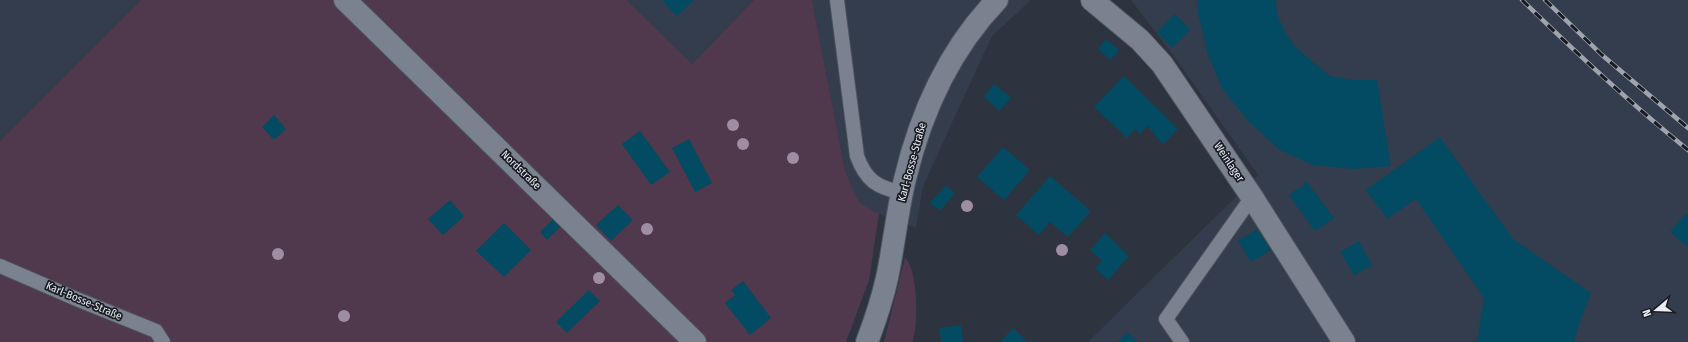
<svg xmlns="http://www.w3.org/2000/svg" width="1688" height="342" font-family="'Fira Sans Condensed',sans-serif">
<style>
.built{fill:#343d4e}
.green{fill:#50394d}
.building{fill:#024b62}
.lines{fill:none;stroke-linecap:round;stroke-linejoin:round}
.lane-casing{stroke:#4d525c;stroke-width:16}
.street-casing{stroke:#4d525c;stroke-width:24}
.lane{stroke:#7a828f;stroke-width:14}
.street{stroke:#7a828f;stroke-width:22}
.rail-casing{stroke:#9fa4ad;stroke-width:4.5}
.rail{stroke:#181b21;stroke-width:3;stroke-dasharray:9;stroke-linecap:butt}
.tree{fill:#9f8da4}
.labels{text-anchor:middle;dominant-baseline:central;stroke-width:3.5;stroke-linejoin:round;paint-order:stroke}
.street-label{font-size:11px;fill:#e8edf4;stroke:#181b21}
</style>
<rect width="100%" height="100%" fill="#2d343f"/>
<path class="built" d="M 0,0 L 141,0 L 0,141 Z
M 627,0 L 754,0 L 692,64 Z
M 812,0 L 1031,0 L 992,36 L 923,186 L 916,228 L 879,214 L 859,202 L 845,171 Z
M 1131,0 L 1688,0 L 1688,342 L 1088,342 L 1258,175 L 1171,52 Z"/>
<path class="green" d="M 141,0 L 627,0 L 692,64 L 754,0 L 812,0 L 845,171 L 859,202 L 879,214 L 869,280 L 846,342 L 0,342 L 0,141 Z
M 905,258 C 918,268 919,327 912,342 L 884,342 Z"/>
<path class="building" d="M 662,0 L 694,0 L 677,16 Z
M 1197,0 L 1276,0 L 1277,14 L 1284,30 L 1295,47 L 1313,62 L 1330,76 L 1354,80 L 1377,80 L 1391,166 L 1354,169 L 1313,165 L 1280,150 L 1247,120 L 1222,88 L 1208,55 L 1198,13 Z
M 1175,14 L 1190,30 L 1172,48 L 1157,32 Z
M 1106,39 L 1119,50 L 1111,60 L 1098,49 Z
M 1124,76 L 1178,129 L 1163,144 L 1147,126 L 1140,134 L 1135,129 L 1127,138 L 1094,107 Z
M 994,84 L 1011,98 L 999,111 L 984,96 Z
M 274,115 L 286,129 L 274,140 L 262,127 Z
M 640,131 L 670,172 L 651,185 L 622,144 Z
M 1440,137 L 1513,239 L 1591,293 L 1580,321 L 1574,342 L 1477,342 L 1484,298 L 1416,199 L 1387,219 L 1366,190 Z
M 689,139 L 712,183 L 695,192 L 672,148 Z
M 1003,147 L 1030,170 L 1004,200 L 977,177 Z
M 1050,176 L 1091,211 L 1068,237 L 1050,222 L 1039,235 L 1016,215 Z
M 1307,182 L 1334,218 L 1315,231 L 1289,195 Z
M 946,185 L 955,193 L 940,211 L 930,203 Z
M 450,200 L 464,216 L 443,235 L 428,219 Z
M 618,205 L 633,220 L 611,241 L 596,225 Z
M 1685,214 L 1688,216 L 1688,247 L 1670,232 Z
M 553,219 L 560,227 L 547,240 L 540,232 Z
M 504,223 L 531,250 L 504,277 L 476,251 Z
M 1257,229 L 1271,250 L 1251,262 L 1238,241 Z
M 1105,233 L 1129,256 L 1108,280 L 1095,268 L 1102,261 L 1090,250 Z
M 1359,241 L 1372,265 L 1354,275 L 1340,252 Z
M 743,281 L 771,318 L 750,335 L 725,303 L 735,295 L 731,290 Z
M 589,290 L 600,301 L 567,333 L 556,322 Z
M 961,325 L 963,342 L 941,342 L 939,328 Z
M 1013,328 L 1028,342 L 1000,342 Z
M 1127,332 L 1138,342 L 1118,342 Z"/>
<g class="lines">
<defs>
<path id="lane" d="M 837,0 L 857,156 C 866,181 877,187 902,193
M 0,266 L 79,300 L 156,331 L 163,342
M 1182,342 L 1166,319 L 1252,197"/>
<path id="street" d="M 345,0 L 695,342
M 1092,0 L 1140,40 L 1162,64 L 1252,197 L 1344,342
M 867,342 C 875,321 882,300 887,278 C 894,245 897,212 905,179 C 921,112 949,50 997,0"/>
</defs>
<use href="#lane" class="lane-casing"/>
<use href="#street" class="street-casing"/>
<use href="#lane" class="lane"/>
<use href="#street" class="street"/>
<defs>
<path id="rail" d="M 1522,0 C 1575,52 1630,103 1688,150
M 1545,0 L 1602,55 L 1688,128"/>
</defs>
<use href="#rail" class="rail-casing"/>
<use href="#rail" class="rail"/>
</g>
<g class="tree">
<circle cx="733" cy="125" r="6"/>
<circle cx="743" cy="144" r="6"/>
<circle cx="793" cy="158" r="6"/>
<circle cx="967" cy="206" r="6"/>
<circle cx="647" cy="229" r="6"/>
<circle cx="1062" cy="250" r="6"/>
<circle cx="278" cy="254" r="6"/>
<circle cx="599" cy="278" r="6"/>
<circle cx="344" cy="316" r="6"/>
</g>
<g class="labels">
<g class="street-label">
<text transform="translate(912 162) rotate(-75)">Karl-Bosse-Straße</text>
<text transform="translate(1229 162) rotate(56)">Weinlager</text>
<text transform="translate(521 170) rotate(44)">Nordstraße</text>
<text transform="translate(84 301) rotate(23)">Karl-Bosse-Straße</text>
</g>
</g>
<g transform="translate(1656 310) rotate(251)" stroke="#181b21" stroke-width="3" paint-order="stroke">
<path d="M0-3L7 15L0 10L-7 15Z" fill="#e8edf4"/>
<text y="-6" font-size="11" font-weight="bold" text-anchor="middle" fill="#e8edf4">N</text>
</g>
</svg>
